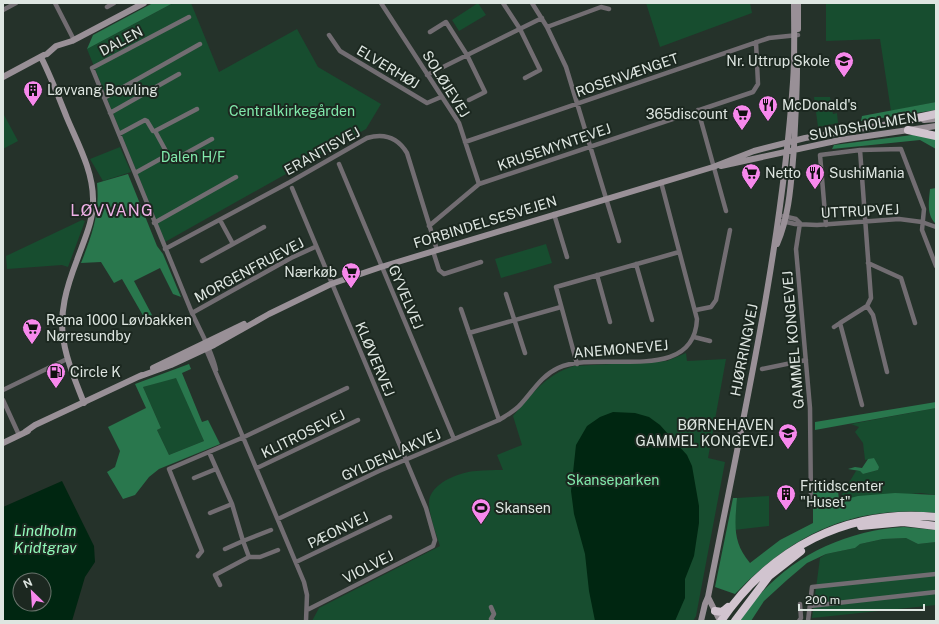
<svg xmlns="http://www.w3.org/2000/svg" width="939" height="624" font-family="'Public Sans',sans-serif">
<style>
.green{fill:#174d2f}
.forest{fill:#29774d;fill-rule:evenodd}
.water{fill:#002611;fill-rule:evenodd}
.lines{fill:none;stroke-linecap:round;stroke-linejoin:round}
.street{stroke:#726d72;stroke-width:4.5}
.secondary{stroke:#999097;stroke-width:6}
.highway{stroke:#d1c4cf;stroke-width:8}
.labels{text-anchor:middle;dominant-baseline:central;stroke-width:4;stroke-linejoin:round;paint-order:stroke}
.street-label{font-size:14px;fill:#dee6e1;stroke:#1c2820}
.poi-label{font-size:14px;fill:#dee6e1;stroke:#1c2820;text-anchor:start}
.park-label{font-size:14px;fill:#81e9ab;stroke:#1c2820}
.water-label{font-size:15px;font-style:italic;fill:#92faba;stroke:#1c2820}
.quarter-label{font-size:16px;letter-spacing:1px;fill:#efb1e7;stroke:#1c2820}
</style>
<rect width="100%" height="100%" fill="#25322a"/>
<path class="green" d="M 173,3 L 191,3 L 219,72 L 297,29 L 318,67 L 381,104 L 366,129 L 165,242 L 87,49 Z
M 478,3 L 486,15 L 459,31 L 452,20 Z
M 646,3 L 750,3 L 752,13 L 660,47 Z
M 826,3 L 936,3 L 936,102 L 891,111 L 880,39 L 826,41 Z
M 814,97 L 830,97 L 833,114 L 837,113 L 838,123 L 818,127 Z
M 3,113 L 18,141 L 3,149 Z
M 120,147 L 131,172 L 103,181 L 90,159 Z
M 82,220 L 85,221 L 68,267 L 62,265 L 7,269 L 6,256 Z
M 546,244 L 552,263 L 501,278 L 495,259 Z
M 686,353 L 687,361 L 726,359 L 708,458 L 725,462 L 696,616 L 693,621 L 312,621 L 319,608 L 440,546 C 436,533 430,518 429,504 C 428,484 459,472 476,471 C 485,470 494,470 503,470 L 497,455 L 522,445 L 513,416 C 532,394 545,375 574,366 L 667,361 Z
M 176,377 L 204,441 L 169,455 L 157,430 L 161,428 L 143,387 Z
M 936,408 L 936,495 L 921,493 L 838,501 L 856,471 L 860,471 L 863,474 L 878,470 L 874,458 L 865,460 L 863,443 L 855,432 L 859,427 L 851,424 Z
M 769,496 L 769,526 L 734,530 L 737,498 Z
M 906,538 L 918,544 L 936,542 L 936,605 L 812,618 L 820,558 L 826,554 L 855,548 L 860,544 L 883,539 Z"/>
<path class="forest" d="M 153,3 L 173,3 L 87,49 L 93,35 Z
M 936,102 L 936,110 L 861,121 L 862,116 Z
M 920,134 L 936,139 L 936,149 L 920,140 L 832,149 L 834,145 Z
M 128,174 L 157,246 L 163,254 L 181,297 L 173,294 L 160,268 L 134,281 L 152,315 L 145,319 L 122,279 L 114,283 L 101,262 L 81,263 C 92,235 100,214 97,183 Z
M 936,188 L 936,224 C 926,215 929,201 930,189 Z
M 189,364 L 191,369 L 182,373 L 202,422 L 208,420 L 220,444 L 159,469 L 149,477 L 135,495 L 123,499 L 107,472 L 115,467 L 120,451 L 108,427 L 146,408 L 135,384 ZM 176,378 L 204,441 L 169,455 L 157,430 L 161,428 L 143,387 Z
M 936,402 L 936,408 L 815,430 L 815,422 Z
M 874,458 L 879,467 L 878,470 L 863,474 L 860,471 L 848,469 L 855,467 L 862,468 L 868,459 Z
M 813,490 L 838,490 L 839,501 L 858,496 L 895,493 L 936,495 L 936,513 C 853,504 791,535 735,594 L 715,587 L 733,498 L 737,498 C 735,524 732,542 750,563 L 780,540 L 813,523 Z
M 904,527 L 936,530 L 936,542 L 918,544 L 906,538 L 883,539 L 860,544 L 855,548 L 826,554 L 807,563 L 787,580 L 764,601 L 751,621 L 739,621 C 777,564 836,531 904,527 Z"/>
<path class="water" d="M 613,412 L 635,413 L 649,417 L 660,425 L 687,455 L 692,466 L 699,506 L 699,523 L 694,556 L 685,579 L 685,598 L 675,621 L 595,621 L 589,591 L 585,554 L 574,514 L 571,491 L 576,445 L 587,426 L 600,417 Z
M 62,481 L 94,546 L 95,562 L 85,577 L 72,621 L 3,621 L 3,507 ZM 20,580 L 44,580 L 44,604 L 20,604 Z"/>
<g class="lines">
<path class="street" d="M 55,3 L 74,40
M 381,3 L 459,123 L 479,184
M 503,3 L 520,29 L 540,70 L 525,78
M 532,3 L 547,27 L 566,67 L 619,241
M 107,7 L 114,3
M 3,10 L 16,3
M 189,17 L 92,68 L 192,313 C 201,333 212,350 216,370
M 547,27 L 601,7 L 609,9
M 430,32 L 446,22 L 467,55 L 485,92 L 469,100
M 329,35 L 340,51 L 427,103 L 441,97
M 427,75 L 542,18
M 104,98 L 200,44
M 698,110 L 726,211
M 110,113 L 179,74
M 155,131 L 167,153 L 167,158 L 172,161 L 212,139
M 119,134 L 145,120 L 147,121 L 153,131 L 155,131 L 197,109
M 465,142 L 769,38 L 798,35
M 860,150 L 901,149 L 924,209 L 922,230 L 936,266
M 339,164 L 454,439
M 135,173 L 162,158 L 167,158
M 292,188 L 426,508 L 435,540 L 433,546 L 307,610
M 554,214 L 567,257
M 783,216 L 796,219 L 800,223
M 220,220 L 233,244
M 782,221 L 795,224 L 817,225 L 899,219 L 922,222 L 936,227
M 154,223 L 236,177
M 800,223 L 796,249 L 810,408 L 811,504
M 826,225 L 820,155 L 860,150 L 871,298 L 867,306 L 840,323 L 862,405
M 429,226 L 479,184 L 753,92 L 758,84 L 756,42
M 165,249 L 290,182 L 367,138 C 384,133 398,138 407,153 L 437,250
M 433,251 L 439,270 L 444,274 L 481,262
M 202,261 L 264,227
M 868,263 L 901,278 L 915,323
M 636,264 L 652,320
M 597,275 L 610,322
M 506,294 L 525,353
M 867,306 L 873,315 L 887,372
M 461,309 L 499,420
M 696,310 L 711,307 L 716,300 L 730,230
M 192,313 L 291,258 L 315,247
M 834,327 L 840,323
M 469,333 L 561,307
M 694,337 L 710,341
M 205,347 L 304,582 L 307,595 L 306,621
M 577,364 L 556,287 L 679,252
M 762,369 L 806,360
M 3,390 L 67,359
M 3,400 L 19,435
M 209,452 L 232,504 L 210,513
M 257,468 L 358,420
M 194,478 L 216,469
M 278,519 L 379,471 L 499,420 C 507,415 515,411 521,404 C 533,391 541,376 558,368 C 599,349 694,386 697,319 L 661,182
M 225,549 L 243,541 L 232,504
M 198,556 L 202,551 L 169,469 L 244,437 L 347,388
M 249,557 L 260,557 L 278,550
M 296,562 L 390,517
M 220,585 L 215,575 L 249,557 L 243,541 L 271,530
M 810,606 L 936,592
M 491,607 L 494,614 L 491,619 L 493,621
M 799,621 L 801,618 L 800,604
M 808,621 L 812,587 L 936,574"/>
<path class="secondary" d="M 798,29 L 798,3
M 47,54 L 56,46 L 72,41 L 144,3
M 41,57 C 51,77 59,98 67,118 C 78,144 93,171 93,199 C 94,220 84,240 77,260 C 53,322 60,343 84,403
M 3,77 L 44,55
M 924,120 L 936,119
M 721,166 L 840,140 L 936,126
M 777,244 C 790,214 791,181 794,148 C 795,121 797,95 797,68
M 153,368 L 244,324
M 138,377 L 171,365 L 214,345 L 269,314 L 331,284 L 381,267 L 713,167 L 754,151 L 805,138 L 907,121
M 25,432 L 35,425 L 142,375
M 3,443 L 28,431
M 708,597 L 720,621
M 701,621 L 705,604 L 708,597 C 741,426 781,255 793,82 C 795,56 794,29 794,3"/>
<path class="highway" d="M 903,121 L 936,114
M 908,130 L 936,136
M 861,526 L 903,522 L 936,526
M 715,611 L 722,612 L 728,607
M 721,621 C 771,548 847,508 936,517
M 735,621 L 769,576 L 801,551"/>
</g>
<defs>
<symbol id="school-pin" viewBox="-11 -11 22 30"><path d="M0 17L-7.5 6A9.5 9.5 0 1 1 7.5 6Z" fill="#f788ec" stroke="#1c2820"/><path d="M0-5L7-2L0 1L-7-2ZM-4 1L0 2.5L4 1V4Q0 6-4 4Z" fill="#111"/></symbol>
<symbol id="building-pin" viewBox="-11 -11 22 30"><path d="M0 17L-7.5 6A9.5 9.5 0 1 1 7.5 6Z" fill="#f788ec" stroke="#1c2820"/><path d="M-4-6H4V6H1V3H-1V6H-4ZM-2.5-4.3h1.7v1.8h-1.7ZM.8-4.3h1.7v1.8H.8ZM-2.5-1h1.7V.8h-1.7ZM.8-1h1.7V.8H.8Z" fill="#111"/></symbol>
<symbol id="restaurant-pin" viewBox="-11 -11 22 30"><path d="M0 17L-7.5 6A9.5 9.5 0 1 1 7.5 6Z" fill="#f788ec" stroke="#1c2820"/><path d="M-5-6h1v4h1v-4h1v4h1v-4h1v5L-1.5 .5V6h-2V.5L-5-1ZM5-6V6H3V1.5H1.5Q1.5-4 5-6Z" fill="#111"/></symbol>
<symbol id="supermarket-pin" viewBox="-11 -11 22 30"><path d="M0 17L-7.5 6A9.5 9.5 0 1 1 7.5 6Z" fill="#f788ec" stroke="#1c2820"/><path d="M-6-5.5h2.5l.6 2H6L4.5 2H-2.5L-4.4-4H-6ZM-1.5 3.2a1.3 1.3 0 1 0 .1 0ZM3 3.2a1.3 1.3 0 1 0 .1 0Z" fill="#111"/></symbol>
<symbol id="fuel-pin" viewBox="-11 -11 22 30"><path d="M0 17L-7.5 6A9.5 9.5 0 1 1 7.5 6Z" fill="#f788ec" stroke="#1c2820"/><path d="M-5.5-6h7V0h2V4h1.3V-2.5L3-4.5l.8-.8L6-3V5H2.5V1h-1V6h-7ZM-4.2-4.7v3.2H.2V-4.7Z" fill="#111"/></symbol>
<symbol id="stadium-pin" viewBox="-11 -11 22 30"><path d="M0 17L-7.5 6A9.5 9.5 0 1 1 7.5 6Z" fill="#f788ec" stroke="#1c2820"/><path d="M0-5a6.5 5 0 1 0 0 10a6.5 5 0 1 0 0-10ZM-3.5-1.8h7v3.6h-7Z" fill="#111"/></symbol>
</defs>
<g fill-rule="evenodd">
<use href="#school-pin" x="833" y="50" width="22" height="30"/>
<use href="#building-pin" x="22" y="79" width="22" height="30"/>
<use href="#restaurant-pin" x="757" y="94" width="22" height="30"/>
<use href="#supermarket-pin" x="731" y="103" width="22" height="30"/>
<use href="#supermarket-pin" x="740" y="162" width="22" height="30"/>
<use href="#restaurant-pin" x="804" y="162" width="22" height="30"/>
<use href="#supermarket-pin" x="340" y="261" width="22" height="30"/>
<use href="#supermarket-pin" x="21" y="317" width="22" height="30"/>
<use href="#fuel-pin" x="45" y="361" width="22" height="30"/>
<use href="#school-pin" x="777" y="422" width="22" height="30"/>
<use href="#building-pin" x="775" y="483" width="22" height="30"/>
<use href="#stadium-pin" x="470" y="497" width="22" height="30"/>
</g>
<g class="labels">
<g class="street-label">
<text transform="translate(121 41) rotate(-28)">DALEN</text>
<text transform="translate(388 67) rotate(31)">ELVERHØJ</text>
<text transform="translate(627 75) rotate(-19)">ROSENVÆNGET</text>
<text transform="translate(446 84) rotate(58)">SOLØJEVEJ</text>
<text transform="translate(863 126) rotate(-10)">SUNDSHOLMEN</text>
<text transform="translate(554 147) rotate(-19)">KRUSEMYNTEVEJ</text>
<text transform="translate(322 151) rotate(-29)">ERANTISVEJ</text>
<text transform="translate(860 211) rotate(-3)">UTTRUPVEJ</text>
<text transform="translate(485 222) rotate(-17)">FORBINDELSESVEJEN</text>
<text transform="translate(249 270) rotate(-28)">MORGENFRUEVEJ</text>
<text transform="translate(406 297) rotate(67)">GYVELVEJ</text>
<text transform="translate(793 340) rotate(-95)">GAMMEL KONGEVEJ</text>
<text transform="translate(621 349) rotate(-5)">ANEMONEVEJ</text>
<text transform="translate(744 350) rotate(-79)">HJØRRINGVEJ</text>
<text transform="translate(375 359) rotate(67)">KLØVERVEJ</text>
<text transform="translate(303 434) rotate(-26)">KLITROSEVEJ</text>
<text transform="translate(391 455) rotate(-24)">GYLDENLAKVEJ</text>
<text transform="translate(338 530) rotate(-26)">PÆONVEJ</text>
<text transform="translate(368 567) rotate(-27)">VIOLVEJ</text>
</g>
<g class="poi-label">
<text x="830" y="61" text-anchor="end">Nr. Uttrup Skole</text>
<text x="47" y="90">Løvvang Bowling</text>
<text x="782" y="105">McDonald's</text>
<text x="728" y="114" text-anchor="end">365discount</text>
<text x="765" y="173">Netto</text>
<text x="829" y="173">SushiMania</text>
<text x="337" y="272" text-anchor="end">Nærkøb</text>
<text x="46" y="320">Rema 1000 Løvbakken<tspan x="46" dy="16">Nørresundby</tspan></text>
<text x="70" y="372">Circle K</text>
<text x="774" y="425" text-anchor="end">BØRNEHAVEN<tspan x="774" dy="16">GAMMEL KONGEVEJ</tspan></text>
<text x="800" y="486">Fritidscenter<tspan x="800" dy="16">"Huset"</tspan></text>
<text x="495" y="508">Skansen</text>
</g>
<g class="park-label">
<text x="292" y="111">Centralkirkegården</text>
<text x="193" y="157">Dalen H/F</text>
<text x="613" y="480">Skanseparken</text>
</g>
<g class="water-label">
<text x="45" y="530">Lindholm<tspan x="45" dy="17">Kridtgrav</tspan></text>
</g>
<g class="quarter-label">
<text x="112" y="210">LØVVANG</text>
</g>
</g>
<rect width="939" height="624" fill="none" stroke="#dee6e1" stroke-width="8"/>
<g transform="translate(32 592) rotate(335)"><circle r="19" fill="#1c2820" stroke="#6a746d"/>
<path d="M0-3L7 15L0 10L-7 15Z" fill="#f788ec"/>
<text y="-6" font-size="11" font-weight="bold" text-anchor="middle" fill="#dee6e1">N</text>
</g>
<path d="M799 604v6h125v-6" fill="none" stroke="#dee6e1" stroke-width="2"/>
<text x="805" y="604" font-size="12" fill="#dee6e1" stroke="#1c2820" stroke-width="3" paint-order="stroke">200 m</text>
</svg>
